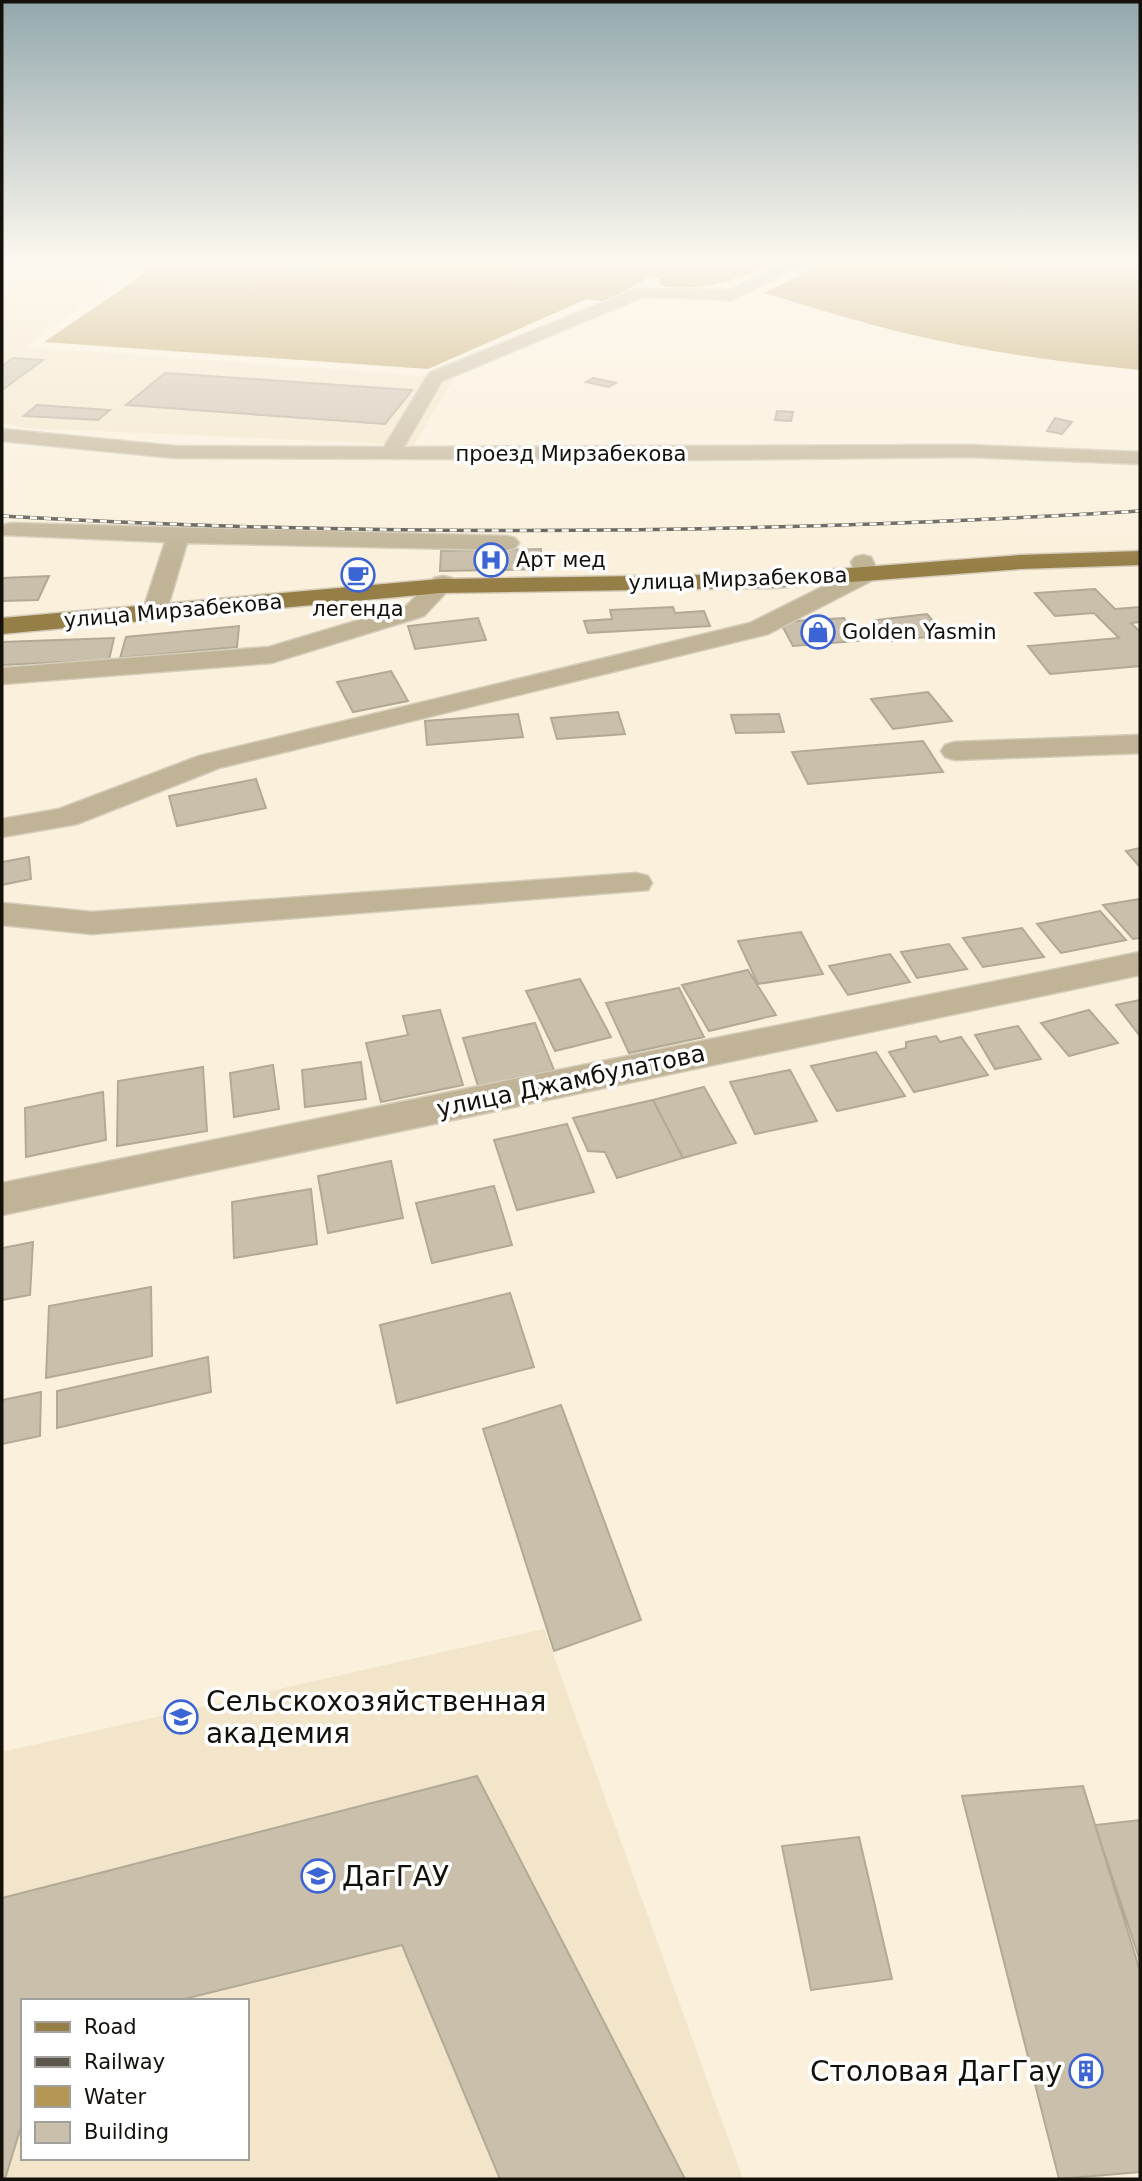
<svg xmlns="http://www.w3.org/2000/svg" width="1142" height="2181" font-family="'DejaVu Sans',sans-serif">
<style>
.built{fill:#f2e5c9;fill-rule:evenodd}
.water{fill:#b59754}
.building{fill:#c9bfab;stroke:#b2a996;stroke-width:2}
.lines{fill:none;stroke-linecap:round;stroke-linejoin:round}
.minor-casing{stroke:#d5ccba;stroke-width:3}
.major-casing{stroke:#d5ccba;stroke-width:3}
.minor{fill:#c0b396;fill-rule:evenodd}
.major{fill:#967e47;fill-rule:evenodd}
.rail-casing{stroke:#5c564b;stroke-width:3.5}
.rail{stroke:#fff;stroke-width:2.5;stroke-dasharray:7;stroke-linecap:butt}
.labels{text-anchor:middle;dominant-baseline:central;stroke-width:7;stroke-linejoin:round;paint-order:stroke}
.far-street-label{font-size:21px;fill:#14110a;stroke:#fff}
.far-poi-label{font-size:21px;fill:#14110a;stroke:#fff;text-anchor:start}
.street-label{font-size:24px;fill:#14110a;stroke:#fff}
.near-poi-label{font-size:28px;fill:#14110a;stroke:#fff;text-anchor:start}
</style>
<rect width="100%" height="100%" fill="#faf0db"/>
<path class="built" d="M 2,262 L 142,262 L 26,347 L 454,378 L 414,445 L 24,428 L 2,422 Z
M 544,1629 L 743,2179 L 2,2179 L 2,1752 ZM 23,2001 L 247,2001 L 247,2158 L 23,2158 Z"/>
<path class="water" d="M 154,262 L 215,262 L 319,268 L 327,262 L 778,262 C 736,279 707,292 660,286 L 659,278 L 649,277 L 606,302 L 587,299 L 428,369 L 44,342 L 137,279 Z
M 826,262 L 1140,262 L 1140,370 C 1062,362 984,352 908,334 C 859,322 812,307 764,293 Z"/>
<path class="building" d="M 13,358 L 43,360 L 2,390 L 2,366 Z
M 165,373 L 412,390 L 385,424 L 126,405 Z
M 593,378 L 616,383 L 609,387 L 586,382 Z
M 37,405 L 110,410 L 98,420 L 24,416 Z
M 777,411 L 793,412 L 791,421 L 775,420 Z
M 1055,418 L 1072,422 L 1062,434 L 1047,431 Z
M 541,549 L 542,569 L 440,571 L 441,551 Z
M 49,576 L 38,600 L 2,601 L 2,578 Z
M 1095,589 L 1115,609 L 1140,607 L 1140,622 L 1131,623 L 1140,632 L 1140,666 L 1050,674 L 1028,646 L 1119,638 L 1094,613 L 1055,616 L 1035,593 Z
M 673,607 L 675,613 L 704,611 L 710,626 L 588,633 L 584,621 L 612,619 L 610,610 Z
M 927,614 L 945,635 L 892,641 L 876,620 Z
M 478,618 L 486,640 L 415,649 L 408,626 Z
M 844,618 L 858,641 L 793,646 L 780,622 Z
M 239,626 L 237,647 L 120,658 L 126,637 Z
M 114,638 L 109,660 L 2,665 L 2,642 Z
M 391,671 L 408,701 L 353,712 L 337,682 Z
M 928,692 L 952,721 L 893,729 L 871,699 Z
M 618,712 L 625,734 L 557,739 L 551,718 Z
M 518,714 L 523,737 L 427,745 L 425,721 Z
M 779,714 L 784,732 L 736,733 L 731,715 Z
M 923,741 L 943,772 L 808,784 L 792,752 Z
M 256,779 L 266,808 L 177,826 L 169,796 Z
M 1140,848 L 1140,867 L 1126,851 Z
M 29,857 L 31,879 L 2,885 L 2,862 Z
M 1140,899 L 1140,938 L 1133,939 L 1103,905 Z
M 1100,911 L 1126,940 L 1061,953 L 1037,924 Z
M 1022,928 L 1044,957 L 983,967 L 963,938 Z
M 801,932 L 823,974 L 758,984 L 738,941 Z
M 949,944 L 967,969 L 917,978 L 901,952 Z
M 890,954 L 910,982 L 848,995 L 829,966 Z
M 748,970 L 776,1015 L 709,1031 L 682,985 Z
M 580,979 L 611,1037 L 555,1051 L 526,991 Z
M 679,988 L 704,1037 L 629,1053 L 606,1003 Z
M 1140,1000 L 1140,1036 L 1116,1005 Z
M 440,1010 L 463,1085 L 381,1102 L 366,1043 L 408,1035 L 403,1016 Z
M 1089,1010 L 1118,1043 L 1069,1056 L 1041,1023 Z
M 535,1023 L 554,1070 L 478,1086 L 463,1038 Z
M 1018,1026 L 1041,1059 L 995,1069 L 975,1035 Z
M 936,1036 L 940,1042 L 961,1037 L 988,1075 L 914,1092 L 889,1052 L 906,1048 L 906,1042 Z
M 876,1052 L 905,1096 L 837,1111 L 811,1066 Z
M 361,1062 L 366,1099 L 305,1107 L 302,1070 Z
M 273,1065 L 279,1109 L 234,1117 L 230,1073 Z
M 203,1067 L 207,1131 L 117,1146 L 118,1081 Z
M 790,1070 L 817,1121 L 755,1134 L 730,1082 Z
M 704,1087 L 736,1143 L 683,1158 L 653,1100 Z
M 103,1092 L 106,1140 L 26,1157 L 25,1108 Z
M 653,1100 L 683,1158 L 617,1178 L 605,1152 L 588,1151 L 573,1118 Z
M 567,1124 L 594,1192 L 517,1210 L 494,1140 Z
M 391,1161 L 403,1218 L 328,1233 L 318,1176 Z
M 494,1186 L 512,1245 L 432,1263 L 416,1203 Z
M 311,1189 L 317,1244 L 234,1258 L 232,1202 Z
M 33,1242 L 30,1295 L 2,1300 L 2,1248 Z
M 151,1287 L 152,1356 L 46,1378 L 49,1306 Z
M 510,1293 L 534,1367 L 397,1403 L 380,1325 Z
M 208,1357 L 211,1392 L 57,1428 L 57,1391 Z
M 41,1392 L 40,1436 L 2,1444 L 2,1400 Z
M 561,1405 L 641,1620 L 554,1651 L 483,1429 Z
M 477,1776 L 685,2179 L 500,2179 L 402,1945 L 176,2001 L 23,2001 L 23,2120 L 5,2179 L 2,2179 L 2,1898 Z
M 1083,1786 L 1140,1971 L 1140,2172 L 1059,2179 L 962,1796 Z
M 1140,1820 L 1140,1961 L 1095,1825 Z
M 859,1837 L 892,1979 L 811,1990 L 782,1846 Z"/>
<g class="lines">
<defs>
<path id="minor" d="M 790,262 L 809,262 L 732,300 L 643,297 L 442,381 L 404,447 L 967,445 L 1140,452 L 1140,464 L 967,457 L 686,460 L 175,458 L 2,441 L 2,429 L 175,446 L 384,447 L 429,373 L 635,289 L 729,290 Z
M 11,523 L 507,536 L 515,538 L 519,543 L 515,548 L 507,550 L 187,543 L 166,613 L 163,618 L 154,620 L 145,618 L 142,613 L 165,542 L 3,535 L 3,525 Z
M 863,555 L 871,557 L 879,574 L 875,579 L 768,634 L 219,768 L 77,824 L 2,837 L 2,819 L 59,809 L 199,756 L 750,623 L 854,571 L 851,562 L 855,557 Z
M 443,576 L 452,578 L 455,583 L 424,616 L 271,663 L 2,684 L 2,668 L 269,647 L 406,606 L 434,578 Z
M 1140,735 L 1140,753 L 955,760 L 945,757 L 941,751 L 945,745 L 955,742 Z
M 636,873 L 648,876 L 652,883 L 648,890 L 92,934 L 2,925 L 2,903 L 92,912 Z
M 1140,952 L 1140,975 L 2,1215 L 2,1183 Z"/>
<path id="major" d="M 1140,551 L 1140,565 L 1020,569 L 772,588 L 440,593 L 2,634 L 2,618 L 440,579 L 772,574 L 1020,555 Z"/>
</defs>
<use href="#minor" class="minor-casing"/>
<use href="#major" class="major-casing"/>
<use href="#minor" class="minor"/>
<use href="#major" class="major"/>
<defs>
<path id="rail" d="M 2,516 C 381,538 761,534 1140,511"/>
</defs>
<use href="#rail" class="rail-casing"/>
<use href="#rail" class="rail"/>
</g>
<linearGradient id="sky" x2="0" y2="1"><stop stop-color="#93a8ad"/><stop offset="0.46" stop-color="#fdf8ef"/><stop offset="1" stop-color="#fdf8ef" stop-opacity="0"/></linearGradient>
<rect width="1142" height="567" fill="url(#sky)"/>
<defs>
<symbol id="hospital-ring" viewBox="-11 -11 22 22"><circle r="9.5" fill="#fff" stroke="#3c64d5" stroke-width="1.5"/><path d="M-5-5h3v3.5h4V-5h3V5h-3V1.5h-4V5h-3Z" fill="#3c64d5"/></symbol>
<symbol id="cafe-ring" viewBox="-11 -11 22 22"><circle r="9.5" fill="#fff" stroke="#3c64d5" stroke-width="1.5"/><path d="M-5.5-4.5H6V0H3Q3 3.5 0 3.5H-2.5Q-5.5 3.5-5.5 0ZM3-3.2v2h1.7v-2ZM-6 4.5H4V6H-6Z" fill="#3c64d5"/></symbol>
<symbol id="shop-ring" viewBox="-11 -11 22 22"><circle r="9.5" fill="#fff" stroke="#3c64d5" stroke-width="1.5"/><path d="M-5-2.5h2.3a2.7 3.5 0 0 1 5.4 0H5L5.5 6h-11ZM-1.5-2.5h3a1.5 2.3 0 0 0-3 0Z" fill="#3c64d5"/></symbol>
<symbol id="school-ring" viewBox="-11 -11 22 22"><circle r="9.5" fill="#fff" stroke="#3c64d5" stroke-width="1.5"/><path d="M0-5L7-2L0 1L-7-2ZM-4 1L0 2.5L4 1V4Q0 6-4 4Z" fill="#3c64d5"/></symbol>
<symbol id="university-ring" viewBox="-11 -11 22 22"><circle r="9.5" fill="#fff" stroke="#3c64d5" stroke-width="1.5"/><path d="M0-5L7-2L0 1L-7-2ZM-4 1L0 2.5L4 1V4Q0 6-4 4Z" fill="#3c64d5"/></symbol>
<symbol id="building-ring" viewBox="-11 -11 22 22"><circle r="9.5" fill="#fff" stroke="#3c64d5" stroke-width="1.5"/><path d="M-4-6H4V6H1V3H-1V6H-4ZM-2.5-4.3h1.7v1.8h-1.7ZM.8-4.3h1.7v1.8H.8ZM-2.5-1h1.7V.8h-1.7ZM.8-1h1.7V.8H.8Z" fill="#3c64d5"/></symbol>
</defs>
<g fill-rule="evenodd">
<use href="#hospital-ring" x="472" y="541" width="38" height="38"/>
<use href="#cafe-ring" x="339" y="556" width="38" height="38"/>
<use href="#shop-ring" x="799" y="613" width="38" height="38"/>
<use href="#school-ring" x="162" y="1698" width="38" height="38"/>
<use href="#university-ring" x="299" y="1857" width="38" height="38"/>
<use href="#building-ring" x="1067" y="2052" width="38" height="38"/>
</g>
<g class="labels">
<g class="far-street-label">
<text x="571" y="454">проезд Мирзабекова</text>
<text transform="translate(738 579) rotate(-2)">улица Мирзабекова</text>
<text transform="translate(173 611) rotate(-5)">улица Мирзабекова</text>
</g>
<g class="far-poi-label">
<text x="516" y="560">Арт мед</text>
<text x="358" y="609" text-anchor="middle">легенда</text>
<text x="842" y="632">Golden Yasmin</text>
</g>
<g class="street-label">
<text transform="translate(571 1081) rotate(-12)">улица Джамбулатова</text>
</g>
<g class="near-poi-label">
<text x="206" y="1701">Сельскохозяйственная<tspan x="206" dy="32">академия</tspan></text>
<text x="342" y="1876">ДагГАУ</text>
<text x="1062" y="2071" text-anchor="end">Столовая ДагГау</text>
</g>
</g>
<rect width="1142" height="2181" fill="none" stroke="#14110a" stroke-width="7"/>
<rect x="21" y="1999" width="228" height="161" fill="#ffffff" stroke="#a1a09d" stroke-width="2"/>
<rect x="35" y="2022" width="35" height="10" fill="#967e47" stroke="#a1a09d" stroke-width="2"/>
<text x="84" y="2034" font-size="21" fill="#14110a">Road</text>
<rect x="35" y="2057" width="35" height="10" fill="#5c564b" stroke="#a1a09d" stroke-width="2"/>
<text x="84" y="2069" font-size="21" fill="#14110a">Railway</text>
<rect x="35" y="2086" width="35" height="21" fill="#b59754" stroke="#a1a09d" stroke-width="2"/>
<text x="84" y="2104" font-size="21" fill="#14110a">Water</text>
<rect x="35" y="2122" width="35" height="21" fill="#c9bfab" stroke="#a1a09d" stroke-width="2"/>
<text x="84" y="2139" font-size="21" fill="#14110a">Building</text>
</svg>
